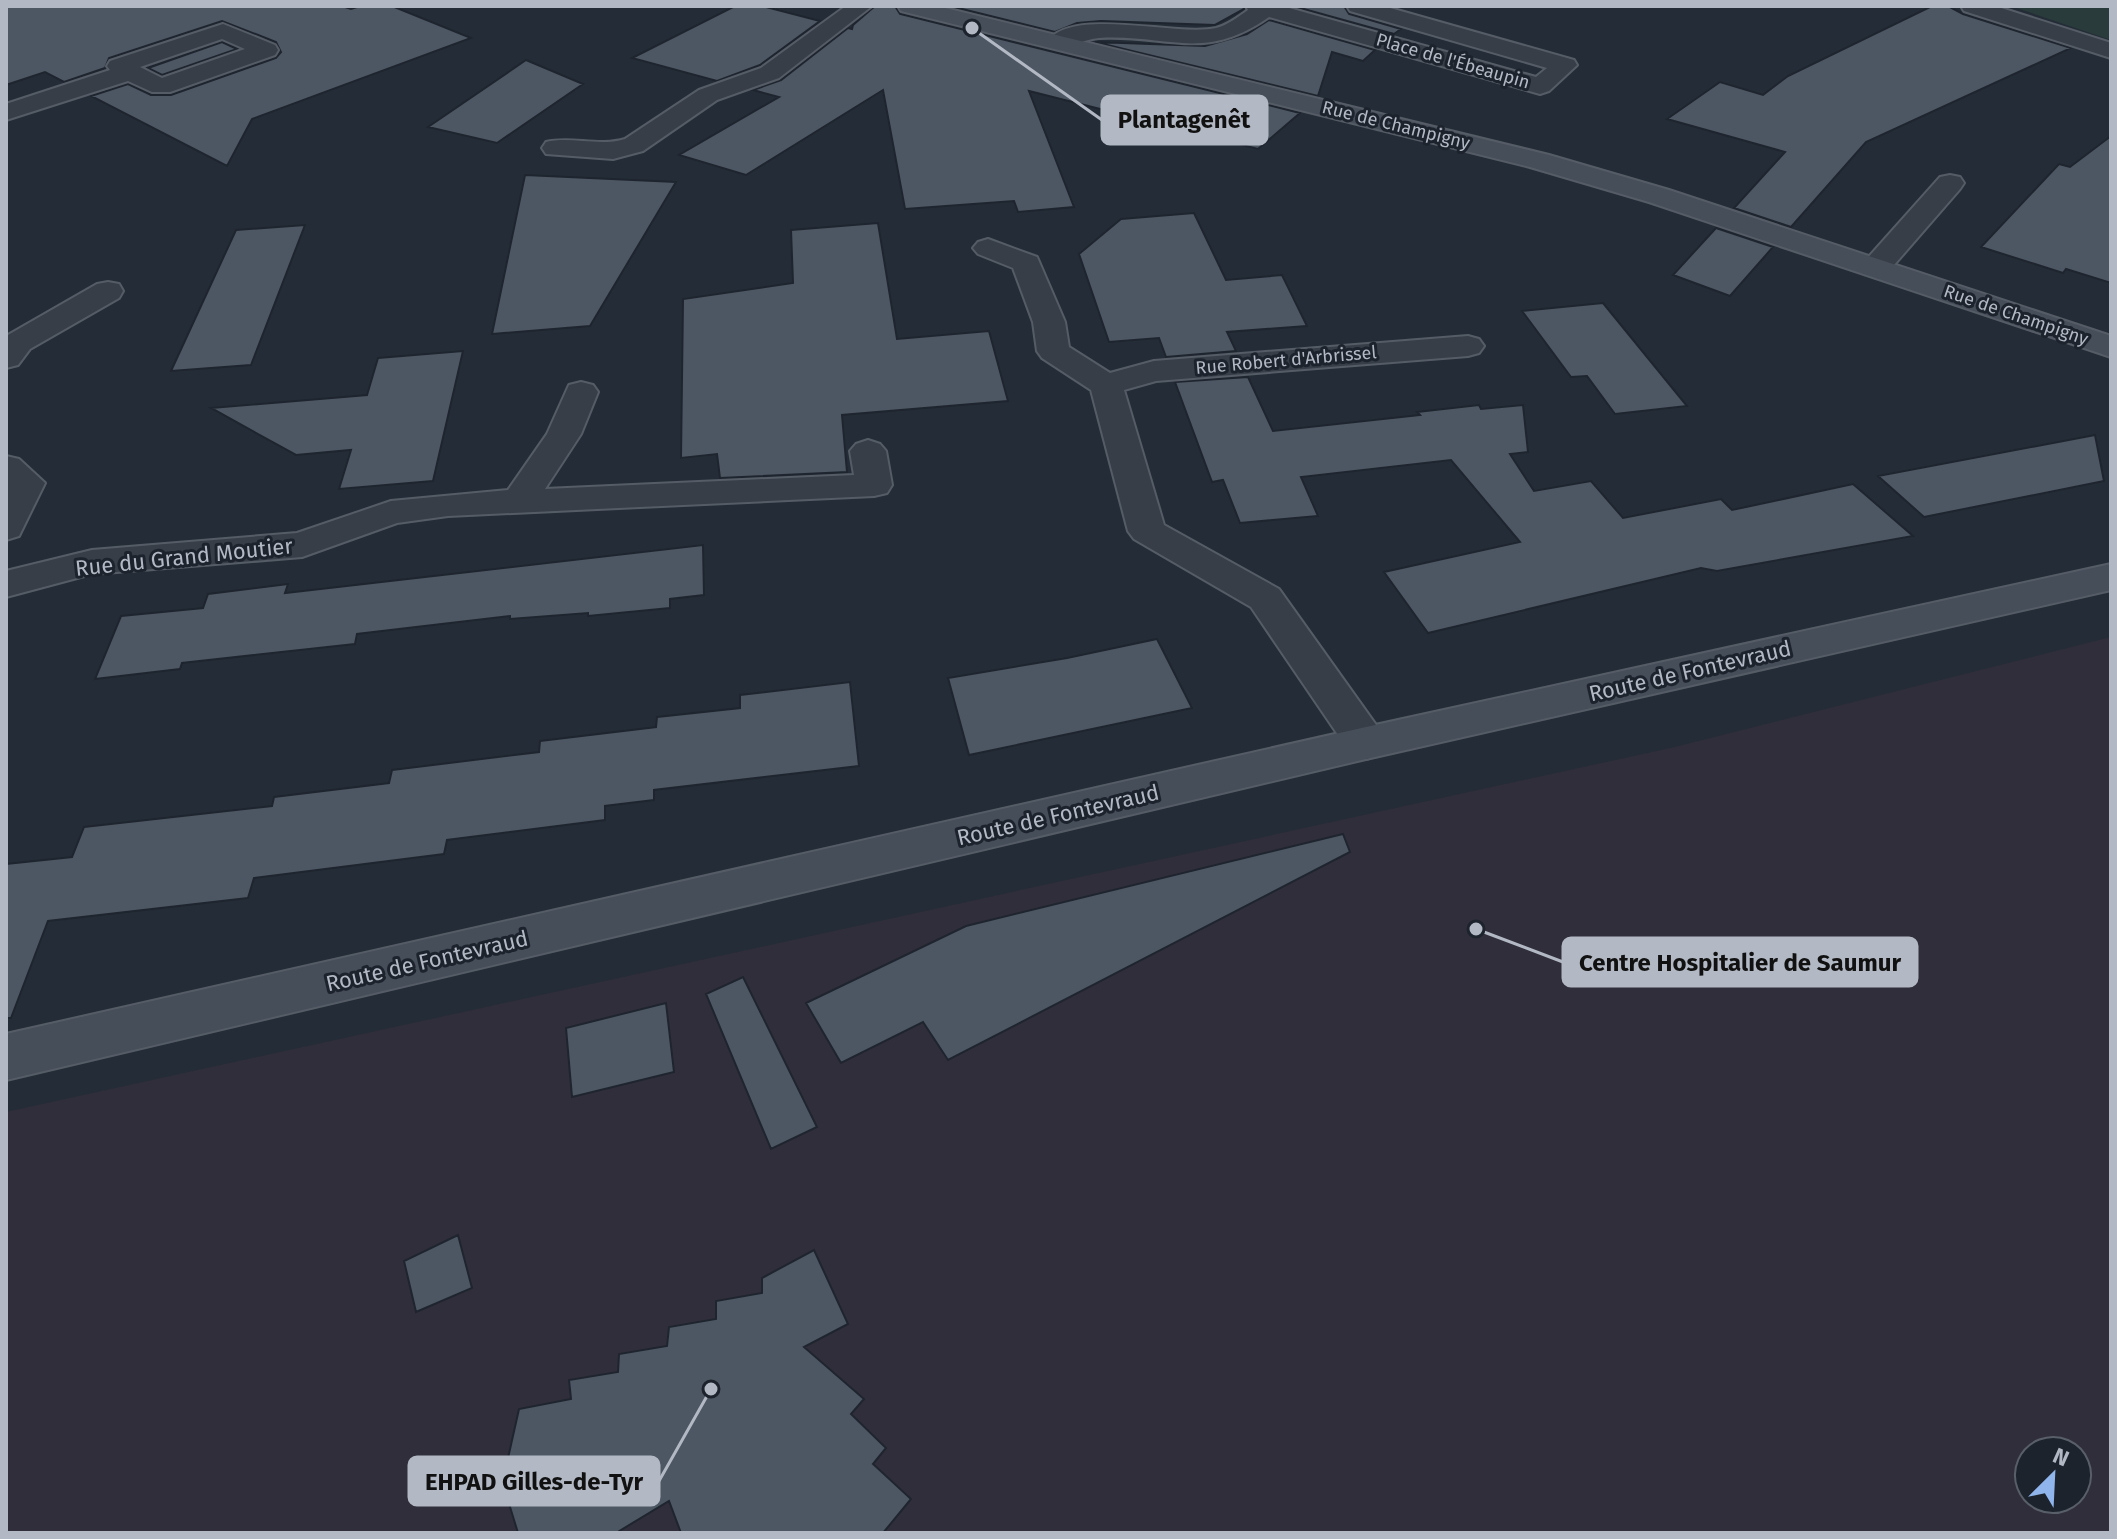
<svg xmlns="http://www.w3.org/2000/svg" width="2117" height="1539" font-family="'Fira Sans',sans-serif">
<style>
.medical{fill:#302e3a;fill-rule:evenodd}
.green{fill:#293b3a}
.building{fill:#4c5763;stroke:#1f252f;stroke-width:2}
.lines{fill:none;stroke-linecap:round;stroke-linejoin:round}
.street-casing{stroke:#555c66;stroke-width:4}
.secondary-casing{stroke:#555c66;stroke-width:4}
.street{fill:#373e48;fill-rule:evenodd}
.secondary{fill:#464e5a;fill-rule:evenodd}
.labels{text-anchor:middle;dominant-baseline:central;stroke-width:6;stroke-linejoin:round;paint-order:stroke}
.far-street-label{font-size:18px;fill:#b2b9c4;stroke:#1d232d}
.street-label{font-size:22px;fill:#b2b9c4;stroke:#1d232d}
.leader{fill:none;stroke:#b2b9c4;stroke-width:3}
.callout-dot{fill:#b2b9c4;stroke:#1d232d;stroke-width:3}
.callout{fill:#b2b9c4;stroke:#b2b9c4;stroke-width:3}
.callout-label{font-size:24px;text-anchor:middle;font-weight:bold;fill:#111}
</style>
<rect width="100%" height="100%" fill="#242d37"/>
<path class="medical" d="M 2111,637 L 2111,1533 L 6,1533 L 6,1112 L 1675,747 ZM 2029,1451 L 2077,1451 L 2077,1499 L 2029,1499 Z"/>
<path class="green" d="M 2011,6 L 2111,6 L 2111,40 Z"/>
<path class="building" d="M 6,6 L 342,6 L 351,9 L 360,6 L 392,6 L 471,38 L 252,119 L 227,166 L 91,96 L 128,84 L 151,95 L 171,95 L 276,58 L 281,52 L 276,42 L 222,21 L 109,58 L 105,68 L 64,82 L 45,72 L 6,85 Z
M 735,6 L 762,6 L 820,21 L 760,65 L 717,81 L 632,58 Z
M 875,6 L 895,6 L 900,14 L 1300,113 L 1258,149 L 1029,91 L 1074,207 L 1018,212 L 1014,201 L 905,209 L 883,90 L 746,175 L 679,155 L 779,97 L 753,90 L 781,80 L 848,28 L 852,29 L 853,25 Z
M 950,6 L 1243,6 L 1244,9 L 1215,25 L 1101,21 L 1077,23 L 1055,32 Z
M 1293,6 L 1344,6 L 1349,14 L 1401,29 L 1394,34 Z
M 1932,6 L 1948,6 L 1963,14 L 2071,48 L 1866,142 L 1791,227 L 1734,208 L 1785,152 L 1667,119 L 1720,82 L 1763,95 L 1788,76 Z
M 1269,20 L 1375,50 L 1363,61 L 1332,52 L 1318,96 L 1095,42 L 1205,46 L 1247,34 Z
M 222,42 L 237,49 L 162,75 L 148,68 Z
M 526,60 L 583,84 L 497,143 L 428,127 Z
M 2111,136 L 2111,283 L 2066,269 L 2063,273 L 1981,247 L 2059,164 L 2070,167 Z
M 525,175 L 676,182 L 590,326 L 492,334 Z
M 1194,213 L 1226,280 L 1282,275 L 1307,326 L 1227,332 L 1236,351 L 1166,357 L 1159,338 L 1109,342 L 1079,254 L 1121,219 Z
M 878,223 L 897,339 L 989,331 L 1008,401 L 842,415 L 847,472 L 720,478 L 717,454 L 681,458 L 683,299 L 793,283 L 791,230 Z
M 305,225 L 251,365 L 171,371 L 236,230 Z
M 1716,228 L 1773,247 L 1730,296 L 1673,275 Z
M 1603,303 L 1687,406 L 1615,414 L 1587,376 L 1571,377 L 1522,311 Z
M 463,351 L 433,481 L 339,489 L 351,450 L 296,455 L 211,408 L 367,395 L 378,358 Z
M 1248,377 L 1273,431 L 1420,415 L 1417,412 L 1479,405 L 1481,409 L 1523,405 L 1528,452 L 1510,454 L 1534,491 L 1591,481 L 1623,518 L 1721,499 L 1732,510 L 1853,484 L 1913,536 L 1717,571 L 1701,568 L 1428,633 L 1384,572 L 1520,542 L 1451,460 L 1301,477 L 1318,516 L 1240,523 L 1223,480 L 1212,482 L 1175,382 Z
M 2095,435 L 2104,481 L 1924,517 L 1878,476 Z
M 703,545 L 704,595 L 670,599 L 670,608 L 588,616 L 588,613 L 510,619 L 510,616 L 357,634 L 355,644 L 182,663 L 180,669 L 95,679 L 121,616 L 203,608 L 208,594 L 288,584 L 285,593 Z
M 1157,639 L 1192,708 L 969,755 L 948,678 L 1067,658 Z
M 850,682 L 859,766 L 654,790 L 654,800 L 605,806 L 605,820 L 447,840 L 444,854 L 254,878 L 248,898 L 48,921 L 11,1018 L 6,1018 L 6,864 L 72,857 L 84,827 L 272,806 L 274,797 L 389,783 L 392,770 L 539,752 L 540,741 L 656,727 L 657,717 L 740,708 L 740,695 Z
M 1343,834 L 1350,852 L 948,1060 L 923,1022 L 841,1063 L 806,1003 L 966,926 Z
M 743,977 L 817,1127 L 771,1149 L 706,994 Z
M 666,1003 L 674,1072 L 572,1097 L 566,1028 Z
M 458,1235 L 472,1288 L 416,1312 L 404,1261 Z
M 814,1250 L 848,1324 L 804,1347 L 864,1399 L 851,1414 L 886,1448 L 873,1464 L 911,1499 L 883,1533 L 681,1533 L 669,1501 L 616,1533 L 518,1533 L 499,1471 L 506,1467 L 519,1409 L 571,1399 L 569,1380 L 618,1372 L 619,1354 L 667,1346 L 669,1327 L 716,1319 L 716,1301 L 762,1293 L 762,1278 Z"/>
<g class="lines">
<defs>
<path id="street" d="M 846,6 L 872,6 L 779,78 L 717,100 L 643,151 L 613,159 L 546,154 L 542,148 L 546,142 C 571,136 599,147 625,139 L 699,90 L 761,68 Z
M 1246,6 L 1282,6 L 1536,77 L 1547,68 L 1350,11 L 1347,6 L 1383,6 L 1574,60 L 1577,65 L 1549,91 L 1540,94 L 1269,17 C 1203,63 1169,34 1099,38 C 1082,39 1067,51 1051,47 L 1047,42 C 1072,6 1176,37 1216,28 C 1228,25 1238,17 1248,10 Z
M 1961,6 L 1995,6 L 2111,43 L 2111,58 L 1964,11 Z
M 223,24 L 275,45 L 278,50 L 275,55 L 170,92 L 152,92 L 128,81 L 6,120 L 6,104 L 110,70 L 107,66 L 110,61 ZM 222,39 L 245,49 L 162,78 L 140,67 Z
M 1950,175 L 1960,177 L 1964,183 L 1960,189 L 1887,273 L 1876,276 L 1865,273 L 1861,267 L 1865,261 L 1940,177 Z
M 988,239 L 1037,257 L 1065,322 L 1069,347 L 1110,373 L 1154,361 L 1468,336 L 1479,339 L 1484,346 L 1479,353 L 1468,356 L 1156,381 L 1124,390 L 1164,525 L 1279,589 L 1381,732 L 1388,743 L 1381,754 L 1366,759 L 1351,754 L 1251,607 L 1134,539 L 1128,531 L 1091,390 L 1042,358 L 1037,351 L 1033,322 L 1013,268 L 978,254 L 973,248 L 978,242 Z
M 108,282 L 119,284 L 123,291 L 119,298 L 30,349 L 18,365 L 6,368 L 8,335 L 97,284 Z
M 581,382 L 593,385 L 598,392 L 581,434 L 545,489 L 854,475 L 850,451 L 856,444 L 868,440 L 880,444 L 886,451 L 892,485 L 887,493 L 874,496 L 448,516 L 397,523 L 302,557 L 92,574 L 6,597 L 6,571 L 92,550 L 297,533 L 391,501 L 508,490 L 547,434 L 569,385 Z
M 6,456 L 19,459 L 45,483 L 19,536 L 6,540 Z"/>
<path id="secondary" d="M 898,6 L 937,6 L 1549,155 L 1669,190 L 2111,336 L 2111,357 L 1649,202 L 1530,167 L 901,11 Z
M 2111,564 L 2111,590 L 1366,759 L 6,1080 L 6,1034 L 1366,727 Z"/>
</defs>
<use href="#street" class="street-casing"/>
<use href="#secondary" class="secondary-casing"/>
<use href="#street" class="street"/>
<use href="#secondary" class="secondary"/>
</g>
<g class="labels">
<g class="far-street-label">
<text transform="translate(1453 61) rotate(16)">Place de l'Ébeaupin</text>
<text transform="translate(1396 125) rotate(14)">Rue de Champigny</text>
<text transform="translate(2016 315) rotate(19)">Rue de Champigny</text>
<text transform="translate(1286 360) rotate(-5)">Rue Robert d'Arbrissel</text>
</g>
<g class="street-label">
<text transform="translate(184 557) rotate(-6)">Rue du Grand Moutier</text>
<text transform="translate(1690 671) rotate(-13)">Route de Fontevraud</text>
<text transform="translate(1058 815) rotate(-13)">Route de Fontevraud</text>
<text transform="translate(427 961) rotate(-13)">Route de Fontevraud</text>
</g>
</g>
<path class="leader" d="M972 28L1102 120M1476 929L1563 962M711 1389L659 1481"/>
<g class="callout-dot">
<circle cx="972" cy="28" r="8"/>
<circle cx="1476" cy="929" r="8"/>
<circle cx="711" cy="1389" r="8"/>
</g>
<g class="callout">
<rect x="1102" y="96" width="165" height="48" rx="8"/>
<rect x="1563" y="938" width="354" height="48" rx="8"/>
<rect x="409" y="1457" width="250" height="48" rx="8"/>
</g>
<g class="callout-label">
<text x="1184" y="128">Plantagenêt</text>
<text x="1740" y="971">Centre Hospitalier de Saumur</text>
<text x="534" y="1490">EHPAD Gilles-de-Tyr</text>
</g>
<rect width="2117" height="1539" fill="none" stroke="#b2b9c4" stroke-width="16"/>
<g transform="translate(2053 1475) rotate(24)"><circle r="38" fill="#1d232d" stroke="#595f69" stroke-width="2"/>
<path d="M0-6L14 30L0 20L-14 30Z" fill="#8fb5ec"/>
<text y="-12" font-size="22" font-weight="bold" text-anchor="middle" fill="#b2b9c4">N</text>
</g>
</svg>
